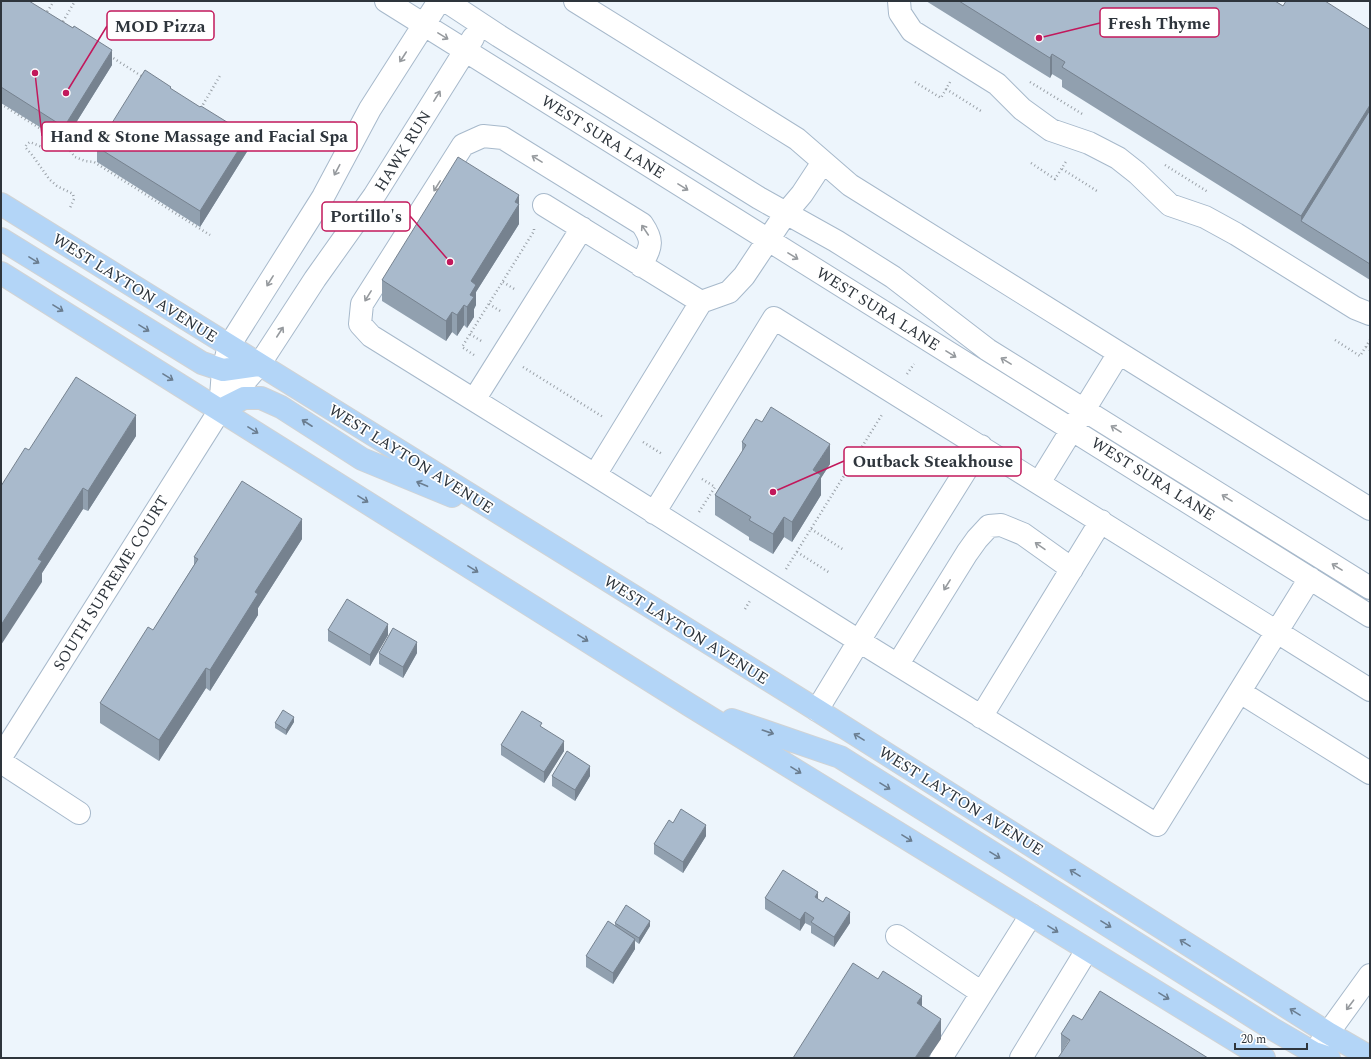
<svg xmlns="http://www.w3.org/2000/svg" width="1371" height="1059" font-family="Spectral,serif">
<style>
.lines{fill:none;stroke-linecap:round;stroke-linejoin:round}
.minor-casing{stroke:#a7b9cb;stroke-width:24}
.major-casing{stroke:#d1d3d4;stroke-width:24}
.path{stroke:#99a0a7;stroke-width:2.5;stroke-dasharray:1 3;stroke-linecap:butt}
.minor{stroke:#fff;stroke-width:22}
.major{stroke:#b3d5f7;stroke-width:22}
.wall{fill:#91a0af}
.shaded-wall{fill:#76828f}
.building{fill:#a9bacc;stroke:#76828f}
.oneway{stroke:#969a9e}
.oneway2{stroke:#6a7d90}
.labels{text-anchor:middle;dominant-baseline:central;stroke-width:3.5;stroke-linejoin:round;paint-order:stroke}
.street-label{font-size:16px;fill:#2e353c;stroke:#fff}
.leader{fill:none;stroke:#c2185b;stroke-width:1.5}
.callout-dot{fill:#c2185b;stroke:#fff;stroke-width:1.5}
.callout{fill:#fff;stroke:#c2185b;stroke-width:1.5}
.callout-label{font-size:17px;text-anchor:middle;font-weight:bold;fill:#2e353c}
</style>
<rect width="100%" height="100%" fill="#edf5fc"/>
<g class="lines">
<defs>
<path id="minor" d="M 386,1 L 1370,616
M 446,1 L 499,36 L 759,198 L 836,241 L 893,277 L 988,350 L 1370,588
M 575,1 L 797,139 L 850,185 L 1119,353
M 899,1 L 900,13 L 912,31 L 997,84 L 1022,109 L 1051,130 L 1089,143 L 1118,158 L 1137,173 L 1170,205 L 1205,217 L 1236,234 L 1355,308 L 1370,314
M 544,205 L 701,302
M 582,228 L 474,400 L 595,475 L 701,302 L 729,292 L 744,276 L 786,213 L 802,194 L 823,162
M 474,400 L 371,336 L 360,324 L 362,304 L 463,145 L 483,136 L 503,138 L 642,224 C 655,243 650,247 641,266
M 220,410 L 223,370 L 229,346 L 323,197 L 370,109 L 439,1
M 595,475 L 859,641 L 981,446
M 1039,483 L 1119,353 L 1370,509
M 654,513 L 774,318 L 1370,690
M 898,664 L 967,553 L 977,539 L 989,526 L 1001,525 L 1023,534 L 1072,569
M 1240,692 L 1370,773
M 817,710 L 859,641 L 1157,825 L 1310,578
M 981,717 L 1101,521
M 1,757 L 220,410 L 259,365 L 315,279 L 374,196 L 473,38
M 1,762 L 79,813
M 897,936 L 982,993
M 941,1058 L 1031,915
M 1021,1058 L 1087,950
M 1310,1058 L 1370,975"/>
<path id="major" d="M 1,204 L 817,710 L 1328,1033 L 1370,1057
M 1,239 L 202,363 L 223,370 L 259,365
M 1,273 L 691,706 L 1264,1058
M 220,410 L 244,398 L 261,398 L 281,407 L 362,459 L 452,496
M 732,720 L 840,757 L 1271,1028 L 1314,1053 L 1329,1058"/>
</defs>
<use href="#minor" class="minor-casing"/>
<use href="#major" class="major-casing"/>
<path class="path" d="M 45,15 L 54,1
M 61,25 L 75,1
M 110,56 L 143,77
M 915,82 L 941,98 L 950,82
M 1030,82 L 1084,115
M 946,89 L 981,111
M 1,104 L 65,144 L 75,157 L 85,161 L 94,162 L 210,235
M 201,108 L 221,74
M 65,144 L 64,147 L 49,150 L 30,142 L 27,144 L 25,147 L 33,156 L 49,179 L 57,186 L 73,194 L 74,199 L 70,208
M 1031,163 L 1055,179 L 1067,160
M 1165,165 L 1208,192
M 1062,169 L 1097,191
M 503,282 L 516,290
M 489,304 L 502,312
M 470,334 L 483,342
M 1335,340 L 1360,356 L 1370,340
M 1366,347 L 1370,350
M 474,355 L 462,347 L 534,231 L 534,227
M 523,367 L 603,417
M 907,374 L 914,364
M 643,442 L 662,454
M 699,512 L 715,487 L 702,479
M 811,529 L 844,550
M 797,552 L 830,573
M 786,569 L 883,413
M 745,609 L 751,599"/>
<use href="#minor" class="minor"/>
<use href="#major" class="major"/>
</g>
<path class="wall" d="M 1,1 L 73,28 L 112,65 L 64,142 L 1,103 Z
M 926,1 L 1275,1 L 1283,6 L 1369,29 L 1370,27 L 1370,280 L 1062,87 L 1062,80 L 1052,74 L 1050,78 Z
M 171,89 L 248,150 L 200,227 L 97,162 L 97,147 Z
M 519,195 L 519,224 L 476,292 L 476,305 L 474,309 L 474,317 L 467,328 L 464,325 L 457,336 L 452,332 L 446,341 L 382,301 L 382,280 Z
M 136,436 L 88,511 L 83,509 L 42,573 L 42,582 L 29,450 Z
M 742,442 L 830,464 L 821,478 L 821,495 L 792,542 L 784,537 L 773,554 L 749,540 L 749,537 L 715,515 L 715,495 L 742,452 Z
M 302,539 L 258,608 L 258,615 L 210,691 L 206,688 L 159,761 L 100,723 L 100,703 L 153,630 L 194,565 L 194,557 Z
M 328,630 L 388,635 L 370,666 L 328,641 Z
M 379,653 L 417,653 L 403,678 L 379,664 Z
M 294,722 L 286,735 L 275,728 L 275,723 Z
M 501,745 L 564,751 L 544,783 L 501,755 Z
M 552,776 L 590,776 L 575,801 L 552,786 Z
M 673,823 L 706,836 L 683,873 L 654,854 L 654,844 Z
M 765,898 L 818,899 L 850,923 L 834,947 L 811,933 L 811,926 L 805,923 L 800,931 L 765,909 Z
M 615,923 L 650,926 L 639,944 L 635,941 L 635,949 L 613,984 L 586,967 L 586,956 L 615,926 Z
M 1082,1020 L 1061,1053 L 1061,1034 Z"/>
<path class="shaded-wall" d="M 112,50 L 112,65 L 64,142 L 64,127 Z
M 1052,54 L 1052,74 L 1050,78 L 1050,58 Z
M 1370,105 L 1370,126 L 1301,221 L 1301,216 Z
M 248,135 L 248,150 L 200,227 L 200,211 Z
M 519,195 L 519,224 L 476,292 L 476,305 L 474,309 L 474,317 L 467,328 L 467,307 L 471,281 Z
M 464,305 L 464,325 L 457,336 L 457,315 Z
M 452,312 L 452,332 L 446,341 L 446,321 Z
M 136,415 L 136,436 L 88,511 L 88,491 Z
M 830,444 L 830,464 L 821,478 L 821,495 L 792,542 L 792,522 L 813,470 Z
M 83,488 L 83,509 L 42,573 L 42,582 L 1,645 L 1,625 L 38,559 Z
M 784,517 L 784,537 L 773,554 L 773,534 Z
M 302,519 L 302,539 L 258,608 L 258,615 L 210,691 L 210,670 L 255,592 Z
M 388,624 L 388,635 L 370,666 L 370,655 Z
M 417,642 L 417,653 L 403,678 L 403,667 Z
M 206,668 L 206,688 L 159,761 L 159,740 Z
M 294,717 L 294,722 L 286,735 L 286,730 Z
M 564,741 L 564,751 L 544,783 L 544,772 Z
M 590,766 L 590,776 L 575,801 L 575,790 Z
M 706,825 L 706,836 L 683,873 L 683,862 Z
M 818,892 L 818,903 L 815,897 Z
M 805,912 L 805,923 L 800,931 L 800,920 Z
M 850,912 L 850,923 L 834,947 L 834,937 Z
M 650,921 L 650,926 L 639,944 L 639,938 Z
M 635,939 L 635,949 L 613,984 L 613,973 Z
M 922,996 L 922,1016 L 917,1003 Z
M 941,1019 L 941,1039 L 928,1058 L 915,1058 Z"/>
<path class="building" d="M 1,1 L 29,1 L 73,28 L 74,26 L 112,50 L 64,127 L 1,87 Z
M 959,1 L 1275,1 L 1283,6 L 1286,1 L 1325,1 L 1369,29 L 1370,27 L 1370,105 L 1301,216 L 1062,67 L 1065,62 L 1052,54 L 1050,58 Z
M 145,70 L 171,87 L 170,88 L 200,107 L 201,106 L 248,135 L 200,211 L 97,147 Z
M 1370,110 L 1370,264 L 1301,221 Z
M 458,157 L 519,195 L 515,202 L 519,204 L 471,281 L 476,285 L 470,295 L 474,297 L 467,307 L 464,305 L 457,315 L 452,312 L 446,321 L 382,280 Z
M 76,377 L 136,415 L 88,491 L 83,488 L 38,559 L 42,561 L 1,625 L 1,486 L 25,448 L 29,450 Z
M 771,407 L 830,444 L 813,470 L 821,475 L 792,522 L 784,517 L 773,534 L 749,520 L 751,517 L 715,495 L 746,445 L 742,442 L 756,419 L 762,422 Z
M 242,481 L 302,519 L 255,592 L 258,594 L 210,670 L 206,668 L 159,740 L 100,703 L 148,627 L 153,630 L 198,559 L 194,557 Z
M 347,599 L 388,624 L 370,655 L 328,630 Z
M 393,628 L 417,642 L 403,667 L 379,653 Z
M 283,710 L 294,717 L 286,730 L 275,723 Z
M 522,711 L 542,723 L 540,726 L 564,741 L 544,772 L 501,745 Z
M 567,751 L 590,766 L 575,790 L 552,776 Z
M 681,809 L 706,825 L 683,862 L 654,844 L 669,820 L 673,823 Z
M 783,870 L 818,892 L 815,897 L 823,902 L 826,897 L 850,912 L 834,937 L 811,922 L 814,918 L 805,912 L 800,920 L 765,898 Z
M 626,905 L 650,921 L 639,938 L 615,923 Z
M 608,921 L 635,939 L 613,973 L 586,956 Z
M 853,963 L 878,979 L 883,971 L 922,996 L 917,1003 L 941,1019 L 915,1058 L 793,1058 Z
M 1100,991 L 1208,1058 L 1058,1058 L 1070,1040 L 1061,1034 L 1073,1015 L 1082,1020 Z"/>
<defs><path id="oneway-shaft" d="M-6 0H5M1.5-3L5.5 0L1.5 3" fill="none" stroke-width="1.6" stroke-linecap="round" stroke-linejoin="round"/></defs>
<g class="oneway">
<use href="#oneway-shaft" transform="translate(443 36) rotate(31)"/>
<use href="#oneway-shaft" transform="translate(403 57) rotate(123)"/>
<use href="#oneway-shaft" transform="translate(437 96) rotate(-58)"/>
<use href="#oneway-shaft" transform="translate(537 159) rotate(-148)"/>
<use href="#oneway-shaft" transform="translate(337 170) rotate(118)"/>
<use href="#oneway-shaft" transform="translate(437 186) rotate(122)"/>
<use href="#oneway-shaft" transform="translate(683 187) rotate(32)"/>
<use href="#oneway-shaft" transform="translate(645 230) rotate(-124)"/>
<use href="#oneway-shaft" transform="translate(793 256) rotate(32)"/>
<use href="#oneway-shaft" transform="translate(270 281) rotate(122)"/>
<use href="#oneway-shaft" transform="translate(368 296) rotate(122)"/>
<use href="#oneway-shaft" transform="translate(280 332) rotate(-57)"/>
<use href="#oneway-shaft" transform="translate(951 354) rotate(32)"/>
<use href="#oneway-shaft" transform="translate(1006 361) rotate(-149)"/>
<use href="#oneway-shaft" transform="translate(1116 429) rotate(-148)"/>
<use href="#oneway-shaft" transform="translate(1227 498) rotate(-148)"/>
<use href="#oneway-shaft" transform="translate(1040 546) rotate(-145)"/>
<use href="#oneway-shaft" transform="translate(1337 567) rotate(-148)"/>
<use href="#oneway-shaft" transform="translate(947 585) rotate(122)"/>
<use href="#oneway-shaft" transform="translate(1350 1005) rotate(127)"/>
</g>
<g class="oneway2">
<use href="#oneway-shaft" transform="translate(34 260) rotate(32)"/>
<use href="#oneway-shaft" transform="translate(58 308) rotate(32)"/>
<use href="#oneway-shaft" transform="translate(144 328) rotate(32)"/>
<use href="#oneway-shaft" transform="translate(168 377) rotate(32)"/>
<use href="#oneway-shaft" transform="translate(307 423) rotate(-147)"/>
<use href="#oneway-shaft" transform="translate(253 430) rotate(32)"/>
<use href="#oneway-shaft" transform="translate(422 484) rotate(-157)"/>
<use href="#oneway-shaft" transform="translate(363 499) rotate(32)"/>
<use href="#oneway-shaft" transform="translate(473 569) rotate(32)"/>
<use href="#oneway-shaft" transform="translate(583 638) rotate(32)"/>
<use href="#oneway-shaft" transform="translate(768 732) rotate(19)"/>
<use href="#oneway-shaft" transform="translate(859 737) rotate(-148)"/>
<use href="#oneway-shaft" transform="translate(796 770) rotate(32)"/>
<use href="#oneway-shaft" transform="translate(885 786) rotate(32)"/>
<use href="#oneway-shaft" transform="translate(907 838) rotate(32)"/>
<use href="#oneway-shaft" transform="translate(995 855) rotate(32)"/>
<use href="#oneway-shaft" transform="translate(1075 873) rotate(-148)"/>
<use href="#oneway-shaft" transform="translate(1106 924) rotate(32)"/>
<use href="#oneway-shaft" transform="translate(1053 929) rotate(32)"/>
<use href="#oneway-shaft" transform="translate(1185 943) rotate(-148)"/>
<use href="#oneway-shaft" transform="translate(1164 996) rotate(31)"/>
<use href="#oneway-shaft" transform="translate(1295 1012) rotate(-148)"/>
</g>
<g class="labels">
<g class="street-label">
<text transform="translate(603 137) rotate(32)">WEST SURA LANE</text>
<text transform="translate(403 151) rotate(-58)">HAWK RUN</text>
<text transform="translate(135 288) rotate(32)">WEST LAYTON AVENUE</text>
<text transform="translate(878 309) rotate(32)">WEST SURA LANE</text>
<text transform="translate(411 459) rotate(32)">WEST LAYTON AVENUE</text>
<text transform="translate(1153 479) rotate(32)">WEST SURA LANE</text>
<text transform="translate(111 583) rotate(-58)">SOUTH SUPREME COURT</text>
<text transform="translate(686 630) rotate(32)">WEST LAYTON AVENUE</text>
<text transform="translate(961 801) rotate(32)">WEST LAYTON AVENUE</text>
</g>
</g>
<path class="leader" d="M1039 38L1100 23M66 93L107 26M35 73L42 136M450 262L410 216M773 492L844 461"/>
<g class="callout-dot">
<circle cx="1039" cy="38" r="4"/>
<circle cx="66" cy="93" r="4"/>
<circle cx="35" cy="73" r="4"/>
<circle cx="450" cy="262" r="4"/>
<circle cx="773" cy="492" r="4"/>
</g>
<g class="callout">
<rect x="1100" y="8" width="119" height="29" rx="4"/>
<rect x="107" y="11" width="107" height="29" rx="4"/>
<rect x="42" y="122" width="315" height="29" rx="4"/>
<rect x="322" y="202" width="88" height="29" rx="4"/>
<rect x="844" y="447" width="177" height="29" rx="4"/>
</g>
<g class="callout-label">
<text x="1159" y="29">Fresh Thyme</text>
<text x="160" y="32">MOD Pizza</text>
<text x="199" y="142">Hand &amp; Stone Massage and Facial Spa</text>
<text x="366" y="222">Portillo's</text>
<text x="933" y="467">Outback Steakhouse</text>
</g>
<rect width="1371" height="1059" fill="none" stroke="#2e353c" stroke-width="4"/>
<path d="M1235 1043v6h72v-6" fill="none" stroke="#2e353c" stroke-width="2"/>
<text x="1241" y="1043" font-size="12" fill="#2e353c" stroke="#ffffff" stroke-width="3" paint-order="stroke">20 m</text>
</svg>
